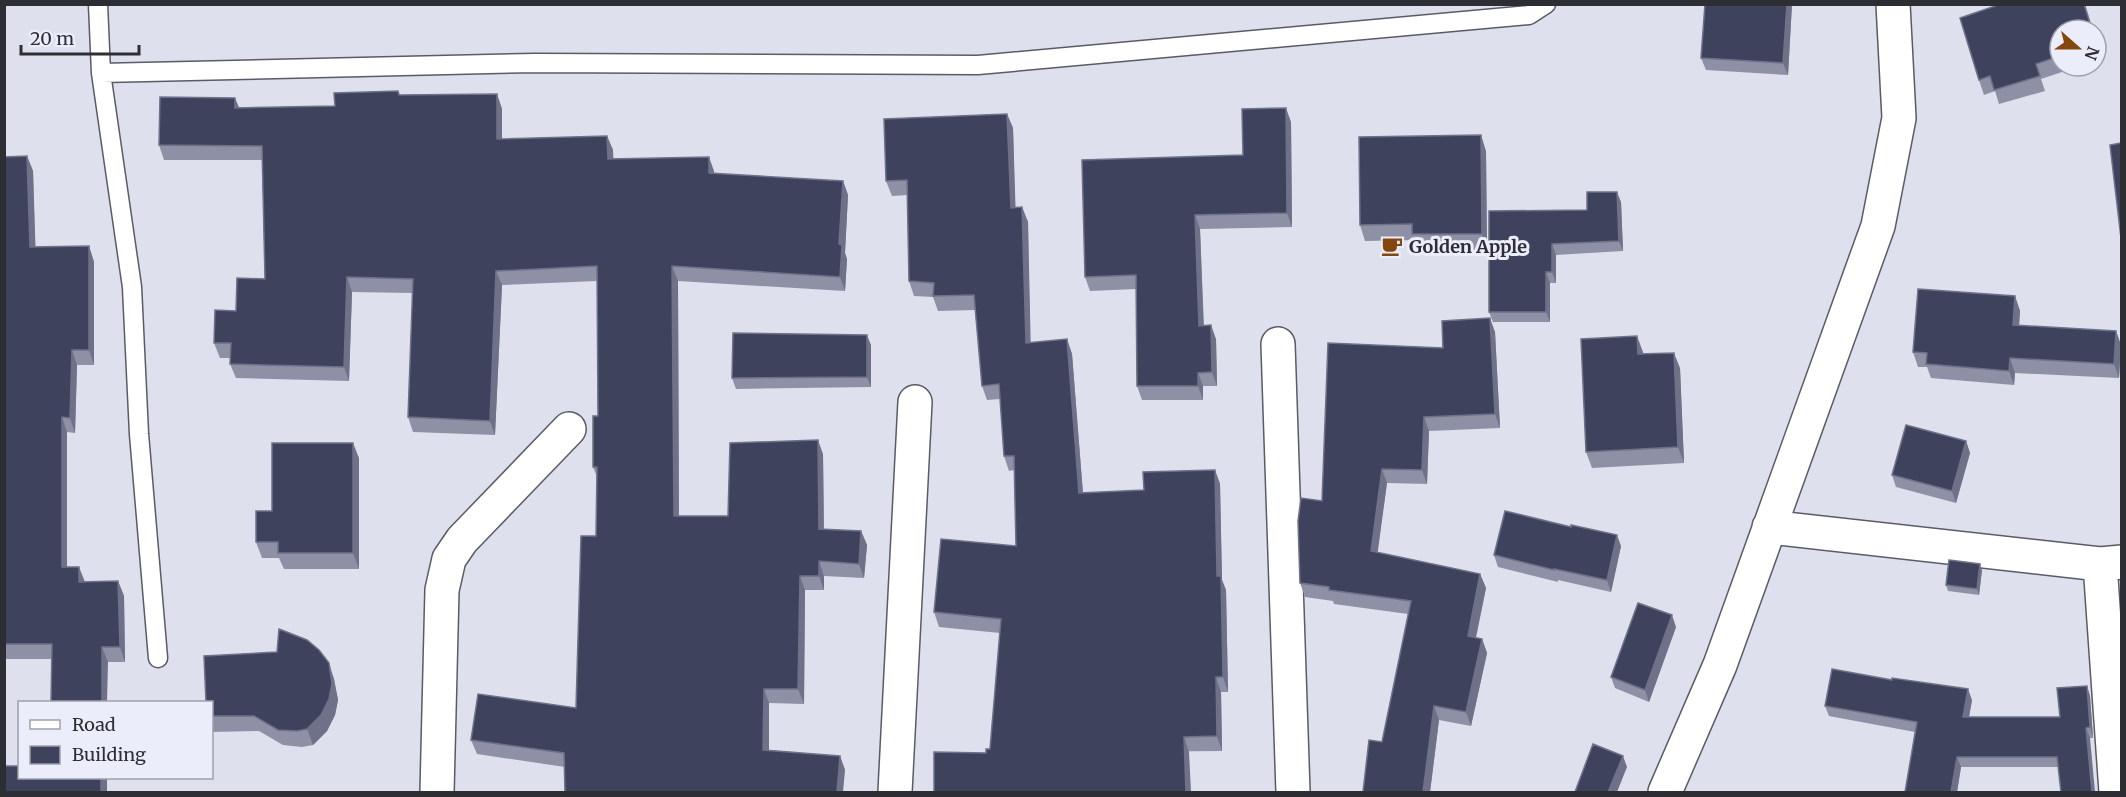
<svg xmlns="http://www.w3.org/2000/svg" width="2126" height="797" font-family="Merriweather,serif">
<style>
.lines{fill:none;stroke-linecap:round;stroke-linejoin:round}
.lane-casing{stroke:#595b66;stroke-width:21}
.street-casing{stroke:#595b66;stroke-width:36}
.lane{stroke:#fff;stroke-width:18}
.street{stroke:#fff;stroke-width:33}
.wall{fill:#8e91a5}
.shaded-wall{fill:#6e7188}
.building{fill:#3e425d;stroke:#6e7188;stroke-width:1.5}
.labels{text-anchor:middle;dominant-baseline:central;stroke-width:6;stroke-linejoin:round;paint-order:stroke}
.poi-label{font-size:18px;font-weight:bold;fill:#2d2e33;stroke:#ebedfa;text-anchor:start}
</style>
<rect width="100%" height="100%" fill="#dee0ed"/>
<g class="lines">
<defs>
<path id="lane" d="M 98,4 L 101,73 L 132,287 L 139,434 L 158,658
M 101,73 L 535,63 L 978,65 L 1529,15 L 1546,4"/>
<path id="street" d="M 1278,344 L 1293,792
M 1769,527 L 2100,564 L 2122,562
M 2100,564 L 2116,792
M 437,792 L 442,590 L 449,559 L 462,540 L 569,429
M 895,792 L 915,402
M 1665,792 L 1720,665 L 1878,226 L 1899,118 L 1893,4"/>
</defs>
<use href="#lane" class="lane-casing"/>
<use href="#street" class="street-casing"/>
<use href="#lane" class="lane"/>
<use href="#street" class="street"/>
</g>
<path class="wall" d="M 1792,4 L 1788,75 L 1706,70 L 1701,58 Z
M 2001,4 L 2085,4 L 2093,30 L 2060,30 L 2060,66 L 2080,66 L 2041,79 L 2045,91 L 1999,104 L 1995,91 L 1984,95 L 1979,80 Z
M 2096,40 L 2102,59 L 2096,61 Z
M 398,91 L 400,95 L 497,94 L 502,109 L 502,139 L 607,136 L 613,150 L 613,159 L 714,171 L 714,174 L 843,181 L 848,195 L 845,253 L 847,259 L 845,291 L 678,281 L 679,516 L 728,516 L 823,454 L 824,529 L 861,531 L 867,545 L 864,578 L 824,576 L 824,590 L 805,590 L 804,704 L 769,703 L 769,750 L 840,756 L 845,770 L 565,767 L 477,754 L 471,740 L 576,708 L 596,536 L 597,477 L 593,467 L 598,416 L 597,281 L 502,285 L 495,435 L 413,432 L 408,417 L 413,293 L 352,292 L 349,381 L 236,378 L 230,364 L 231,358 L 220,358 L 214,343 L 236,311 L 265,279 L 262,160 L 164,160 L 159,145 L 239,108 L 335,106 Z
M 1007,114 L 1013,128 L 1015,207 L 1022,207 L 1028,222 L 1030,343 L 1067,339 L 1072,354 L 1083,493 L 1144,490 L 1215,470 L 1220,484 L 1222,580 L 1226,590 L 1228,692 L 1221,692 L 1222,751 L 986,753 L 990,749 L 1000,633 L 939,627 L 934,612 L 1016,546 L 1014,470 L 1009,471 L 1004,456 L 1000,399 L 987,400 L 982,386 L 975,310 L 938,311 L 933,297 L 914,296 L 909,281 L 907,195 L 892,196 L 886,181 Z
M 1291,122 L 1292,227 L 1200,229 L 1204,325 L 1216,339 L 1217,386 L 1203,386 L 1203,400 L 1142,400 L 1137,386 L 1136,289 L 1090,291 L 1085,277 L 1243,155 Z
M 1486,151 L 1487,250 L 1418,250 L 1414,240 L 1365,241 L 1360,225 Z
M 27,156 L 33,171 L 35,247 L 89,246 L 94,262 L 94,365 L 77,365 L 75,433 L 67,432 L 67,567 L 85,582 L 118,581 L 124,596 L 125,662 L 108,662 L 51,659 L 4,659 L 4,157 Z
M 1621,202 L 1623,251 L 1556,255 L 1556,283 L 1550,283 L 1550,322 L 1493,322 L 1489,312 L 1489,211 L 1587,210 Z
M 2015,296 L 2020,311 L 2019,326 L 2116,331 L 2121,345 L 2119,378 L 2015,373 L 2014,385 L 1931,378 L 1927,367 L 1918,367 L 1913,352 Z
M 1495,332 L 1500,428 L 1429,431 L 1427,484 L 1387,483 L 1377,552 L 1480,574 L 1486,588 L 1476,638 L 1482,639 L 1487,653 L 1471,726 L 1439,720 L 1430,792 L 1363,792 L 1382,742 L 1408,614 L 1334,604 L 1333,601 L 1305,597 L 1300,583 L 1322,501 L 1443,348 Z
M 871,345 L 871,387 L 736,389 L 732,378 Z
M 1643,352 L 1643,354 L 1680,368 L 1684,463 L 1592,468 L 1586,452 Z
M 1966,441 L 1970,453 L 1956,503 L 1896,487 L 1892,475 Z
M 359,458 L 359,569 L 284,569 L 279,558 L 262,558 L 256,542 L 272,511 Z
M 1621,546 L 1611,592 L 1558,580 L 1558,582 L 1498,567 L 1494,555 Z
M 1982,570 L 1979,595 L 1948,591 L 1946,585 Z
M 1676,627 L 1649,702 L 1615,688 L 1611,677 Z
M 277,652 L 334,679 L 338,700 L 335,715 L 327,731 L 313,745 L 302,747 L 283,745 L 259,731 L 212,732 L 212,702 Z
M 2087,686 L 2090,696 L 2093,738 L 2090,738 L 2058,767 L 1961,767 L 1957,792 L 1905,792 L 1915,732 L 1829,716 L 1825,706 L 1972,700 L 1969,717 L 2060,717 Z"/>
<path class="shaded-wall" d="M 1787,4 L 1792,4 L 1788,75 L 1783,63 Z
M 497,94 L 502,109 L 502,154 L 497,139 Z
M 235,98 L 241,112 L 235,108 Z
M 1286,108 L 1291,122 L 1292,227 L 1287,213 Z
M 1007,114 L 1013,128 L 1016,222 L 1011,208 Z
M 1481,135 L 1486,151 L 1487,250 L 1482,234 Z
M 607,136 L 613,150 L 614,174 L 608,159 Z
M 27,156 L 33,171 L 36,262 L 30,247 Z
M 709,157 L 714,171 L 714,188 L 709,173 Z
M 843,181 L 848,195 L 845,253 L 847,259 L 845,291 L 840,277 L 839,244 Z
M 1617,192 L 1621,202 L 1623,251 L 1619,241 Z
M 1022,207 L 1028,222 L 1031,357 L 1026,343 Z
M 1195,215 L 1200,229 L 1204,340 L 1199,326 Z
M 1552,244 L 1556,255 L 1556,283 L 1552,272 Z
M 89,246 L 94,262 L 94,365 L 89,350 Z
M 672,266 L 678,281 L 679,530 L 674,516 Z
M 496,271 L 502,285 L 495,435 L 490,421 Z
M 1546,272 L 1550,283 L 1550,322 L 1546,312 Z
M 347,277 L 352,292 L 349,381 L 344,367 Z
M 2015,296 L 2020,311 L 2018,340 L 2013,325 Z
M 1490,318 L 1495,332 L 1500,428 L 1495,414 Z
M 1211,325 L 1216,339 L 1217,386 L 1212,372 Z
M 2116,331 L 2121,345 L 2119,378 L 2114,364 Z
M 867,335 L 871,345 L 871,387 L 867,377 Z
M 1637,336 L 1643,352 L 1644,370 L 1638,354 Z
M 1067,339 L 1072,354 L 1084,507 L 1079,493 Z
M 72,350 L 77,365 L 75,433 L 70,418 Z
M 1674,353 L 1680,368 L 1684,463 L 1678,447 Z
M 2010,358 L 2015,373 L 2014,385 L 2009,371 Z
M 1198,373 L 1203,386 L 1203,400 L 1198,386 Z
M 62,417 L 67,432 L 67,582 L 62,567 Z
M 1424,417 L 1429,431 L 1427,484 L 1422,470 Z
M 818,440 L 823,454 L 824,543 L 819,529 Z
M 1966,441 L 1970,453 L 1956,503 L 1952,491 Z
M 353,443 L 359,458 L 359,569 L 353,553 Z
M 1382,469 L 1387,483 L 1376,565 L 1371,551 Z
M 1215,470 L 1220,484 L 1222,580 L 1226,590 L 1228,692 L 1223,677 L 1217,576 Z
M 861,531 L 867,545 L 864,578 L 859,564 Z
M 1617,535 L 1621,546 L 1611,592 L 1607,580 Z
M 819,561 L 824,576 L 824,590 L 819,576 Z
M 1980,564 L 1982,570 L 1979,595 L 1977,589 Z
M 79,567 L 85,582 L 79,582 Z
M 1480,574 L 1486,588 L 1473,650 L 1468,636 Z
M 800,576 L 805,590 L 804,704 L 798,689 Z
M 118,581 L 124,596 L 125,662 L 120,647 Z
M 1672,615 L 1676,627 L 1649,702 L 1645,690 Z
M 1482,639 L 1487,653 L 1471,726 L 1466,712 Z
M 102,647 L 108,662 L 107,702 L 102,702 Z
M 329,663 L 334,679 L 338,700 L 335,715 L 327,731 L 313,745 L 307,729 Z
M 1216,677 L 1221,692 L 1222,751 L 1217,736 Z
M 2087,686 L 2090,696 L 2093,738 L 2090,727 Z
M 764,689 L 769,703 L 769,764 L 763,750 Z
M 1968,689 L 1972,700 L 1967,728 L 1963,717 Z
M 1434,706 L 1439,720 L 1430,792 L 1423,792 Z
M 2086,728 L 2090,738 L 2095,792 L 2092,792 Z
M 1184,737 L 1189,752 L 1191,792 L 1186,792 Z
M 840,756 L 845,770 L 843,792 L 837,792 Z
M 1623,756 L 1627,767 L 1617,792 L 1608,792 Z
M 1957,757 L 1961,767 L 1957,792 L 1951,792 Z
M 101,777 L 107,777 L 107,792 L 101,792 Z"/>
<path class="building" d="M 1705,4 L 1787,4 L 1783,63 L 1701,58 Z
M 2001,4 L 2084,4 L 2092,30 L 2060,30 L 2060,56 L 2036,64 L 2040,76 L 1994,90 L 1990,76 L 1979,80 L 1960,18 Z
M 398,91 L 399,95 L 497,94 L 497,139 L 607,136 L 608,159 L 709,157 L 709,173 L 843,181 L 839,244 L 842,245 L 840,277 L 672,266 L 674,516 L 728,516 L 730,443 L 818,440 L 819,529 L 861,531 L 859,564 L 819,561 L 819,576 L 800,576 L 798,689 L 764,689 L 763,750 L 840,756 L 837,792 L 565,792 L 564,753 L 471,740 L 478,694 L 576,708 L 581,536 L 596,536 L 597,467 L 593,467 L 593,416 L 598,416 L 597,266 L 496,271 L 490,421 L 408,417 L 413,279 L 347,277 L 344,367 L 230,364 L 231,343 L 214,343 L 215,310 L 236,311 L 237,278 L 265,279 L 262,146 L 159,145 L 160,97 L 235,98 L 235,108 L 335,106 L 334,93 Z
M 1286,108 L 1287,213 L 1195,215 L 1199,326 L 1211,325 L 1212,372 L 1198,373 L 1198,386 L 1137,386 L 1136,275 L 1085,277 L 1082,160 L 1243,155 L 1242,109 Z
M 1007,114 L 1011,208 L 1022,207 L 1026,343 L 1067,339 L 1079,493 L 1144,490 L 1143,472 L 1215,470 L 1217,576 L 1221,576 L 1223,677 L 1216,677 L 1217,736 L 1184,737 L 1186,792 L 934,792 L 934,752 L 986,753 L 986,749 L 990,749 L 1001,619 L 934,612 L 941,539 L 1016,546 L 1014,456 L 1004,456 L 999,384 L 982,386 L 974,295 L 933,296 L 934,283 L 909,281 L 907,180 L 886,181 L 884,119 Z
M 1481,135 L 1482,234 L 1412,234 L 1412,224 L 1360,225 L 1359,137 Z
M 2121,143 L 2121,238 L 2110,145 Z
M 27,156 L 30,247 L 89,246 L 89,350 L 72,350 L 70,418 L 62,417 L 62,567 L 79,567 L 79,582 L 118,581 L 120,647 L 102,647 L 102,702 L 51,702 L 52,644 L 4,644 L 4,157 Z
M 1587,192 L 1617,192 L 1619,241 L 1552,244 L 1552,272 L 1546,272 L 1546,312 L 1489,312 L 1489,211 L 1587,210 Z
M 1918,289 L 2015,296 L 2013,325 L 2116,331 L 2114,364 L 2010,358 L 2009,371 L 1926,364 L 1927,353 L 1913,352 Z
M 1490,318 L 1495,414 L 1424,417 L 1422,470 L 1382,469 L 1371,551 L 1480,574 L 1468,636 L 1482,639 L 1466,712 L 1434,706 L 1423,792 L 1363,792 L 1369,740 L 1382,742 L 1411,601 L 1329,590 L 1329,587 L 1300,583 L 1298,521 L 1301,498 L 1322,501 L 1328,343 L 1443,348 L 1442,321 Z
M 733,333 L 867,335 L 867,377 L 732,378 Z
M 1637,336 L 1638,354 L 1674,353 L 1678,447 L 1586,452 L 1581,339 Z
M 1906,425 L 1966,441 L 1952,491 L 1892,475 Z
M 272,443 L 353,443 L 353,553 L 278,553 L 278,542 L 256,542 L 256,511 L 272,511 Z
M 1505,511 L 1571,527 L 1571,525 L 1617,535 L 1607,580 L 1554,569 L 1554,570 L 1494,555 Z
M 1949,560 L 1980,564 L 1977,589 L 1946,585 Z
M 1638,603 L 1672,615 L 1645,690 L 1611,677 Z
M 279,629 L 307,640 L 319,650 L 329,663 L 332,684 L 329,699 L 321,715 L 307,729 L 297,731 L 278,730 L 254,716 L 212,716 L 212,702 L 206,702 L 204,656 L 277,652 Z
M 1832,669 L 1892,680 L 1892,678 L 1968,689 L 1963,717 L 2060,717 L 2057,688 L 2087,686 L 2090,727 L 2086,728 L 2092,792 L 2061,792 L 2057,757 L 1957,757 L 1951,792 L 1905,792 L 1917,722 L 1825,706 Z
M 1593,744 L 1623,756 L 1608,792 L 1575,792 Z
M 4,766 L 20,766 L 20,777 L 101,777 L 101,792 L 4,792 Z"/>
<defs>
<symbol id="cafe-bare" viewBox="-9 -9 18 18"><path d="M-5.5-4.5H6V0H3Q3 3.5 0 3.5H-2.5Q-5.5 3.5-5.5 0ZM3-3.2v2h1.7v-2ZM-6 4.5H4V6H-6Z" fill="#86460f" stroke="#ebedfa" stroke-width="2.5" paint-order="stroke"/></symbol>
</defs>
<g fill-rule="evenodd">
<use href="#cafe-bare" x="1377" y="231" width="30" height="30"/>
</g>
<g class="labels">
<g class="poi-label">
<text x="1409" y="246">Golden Apple</text>
</g>
</g>
<rect width="2126" height="797" fill="none" stroke="#2d2e33" stroke-width="12"/>
<rect x="18" y="701" width="195" height="78" fill="#ebedfa" stroke="#9fa1aa" stroke-width="1.5"/>
<rect x="30" y="720" width="30" height="9" fill="#ffffff" stroke="#9fa1aa" stroke-width="1.5"/>
<text x="72" y="731" font-size="18" fill="#2d2e33">Road</text>
<rect x="30" y="746" width="30" height="18" fill="#3e425d" stroke="#9fa1aa" stroke-width="1.5"/>
<text x="72" y="761" font-size="18" fill="#2d2e33">Building</text>
<g transform="translate(2078 48) rotate(111)"><circle r="28" fill="#ebedfa" stroke="#9fa1aa" stroke-width="1.5"/>
<path d="M0-4.5L10 22L0 15L-10 22Z" fill="#86460f"/>
<text y="-9" font-size="16" font-weight="bold" text-anchor="middle" fill="#2d2e33">N</text>
</g>
<path d="M21 45v9h118v-9" fill="none" stroke="#2d2e33" stroke-width="3"/>
<text x="30" y="45" font-size="18" fill="#2d2e33" stroke="#ebedfa" stroke-width="4.5" paint-order="stroke">20 m</text>
</svg>
